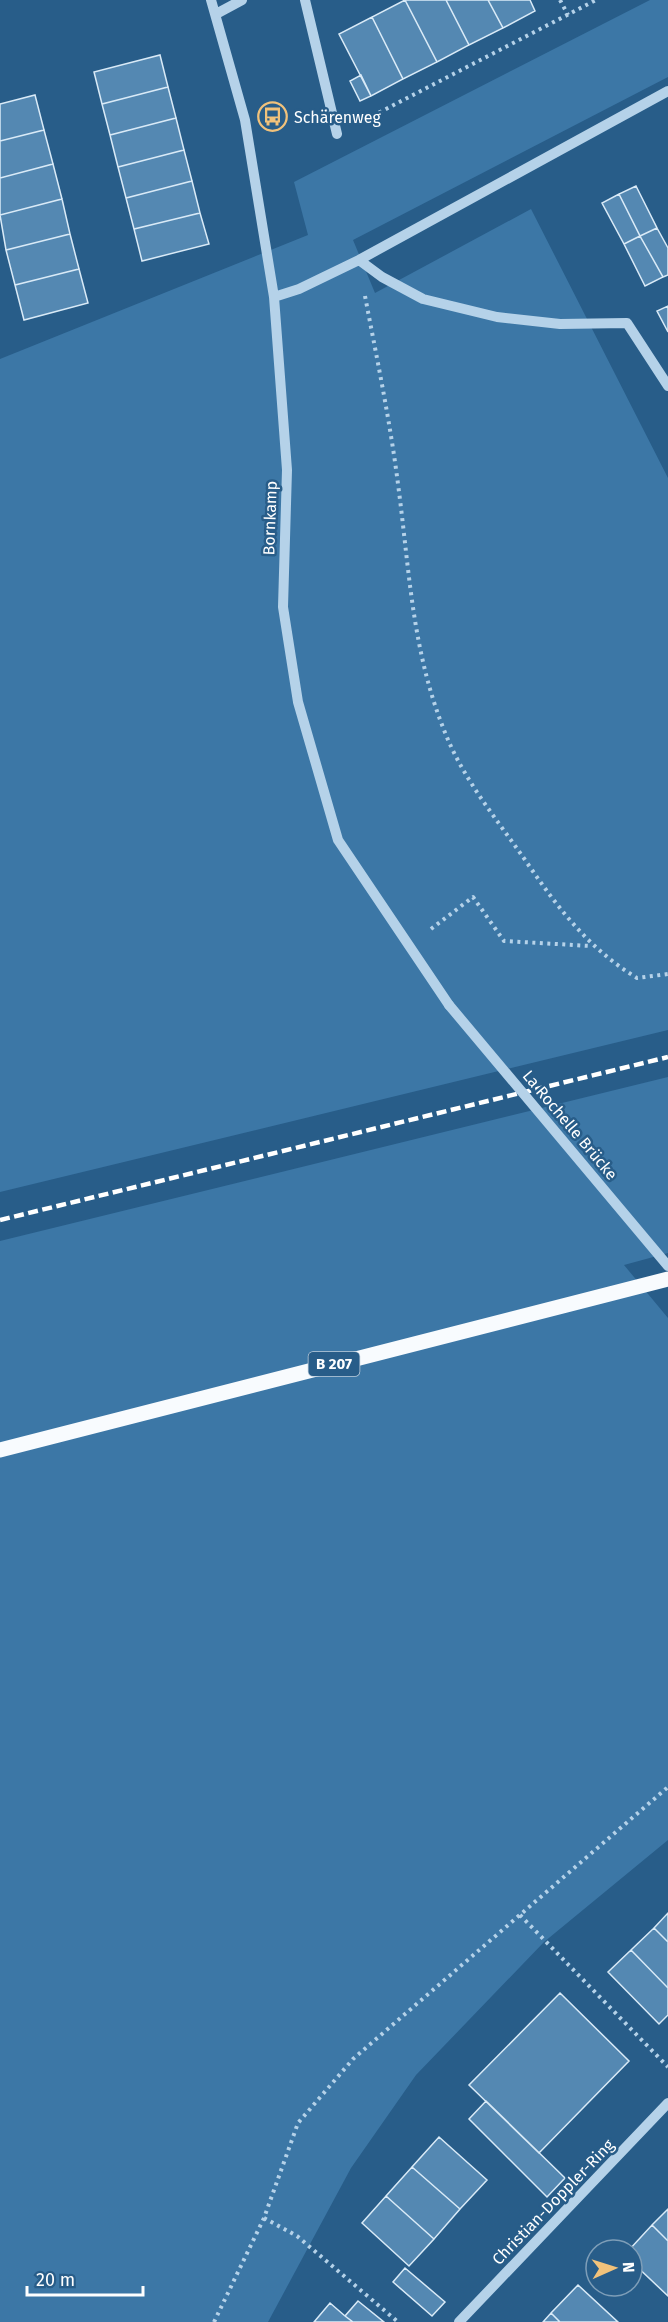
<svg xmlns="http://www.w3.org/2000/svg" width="668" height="2322" font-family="'Fira Sans',sans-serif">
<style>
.green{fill:#3c77a6}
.building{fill:#5488b2;stroke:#d9eaf7;stroke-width:1.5}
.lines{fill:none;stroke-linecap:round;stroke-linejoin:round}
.path{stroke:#b5d2e9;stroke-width:4;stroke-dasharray:3 4.5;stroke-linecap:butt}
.minor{stroke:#b5d2e9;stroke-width:10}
.major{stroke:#f8fbfe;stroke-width:15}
.rail{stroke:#fff;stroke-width:4.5;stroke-dasharray:10 4.5;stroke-linecap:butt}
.minor-bridge{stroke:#b5d2e9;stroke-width:10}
.labels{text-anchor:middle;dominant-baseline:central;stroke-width:5;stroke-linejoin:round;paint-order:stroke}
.shield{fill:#285d89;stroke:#becedc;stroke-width:1.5}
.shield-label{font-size:15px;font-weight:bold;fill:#fff}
.poi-label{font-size:16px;fill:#fff;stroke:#285d89;text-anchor:start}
.street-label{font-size:16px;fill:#fff;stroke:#285d89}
</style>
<rect width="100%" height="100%" fill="#285d89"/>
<path class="green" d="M 650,0 L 668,0 L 668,77 L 353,240 L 375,293 L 531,209 L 668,478 L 668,1030 L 0,1192 L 0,359 L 308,235 L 294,182 Z
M 668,1077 L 668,1253 L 624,1265 L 668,1318 L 668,1840 L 544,1942 L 416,2075 L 351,2168 L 268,2322 L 0,2322 L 0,1241 Z"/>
<path class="building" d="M 405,0 L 437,62 L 403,79 L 372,17 Z
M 405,0 L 446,0 L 469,45 L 437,62 Z
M 446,0 L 488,0 L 503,28 L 469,45 Z
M 488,0 L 530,0 L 535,11 L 503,28 Z
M 372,17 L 403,79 L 371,96 L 339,34 Z
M 160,55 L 168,87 L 102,104 L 94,72 Z
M 361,75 L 371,96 L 360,101 L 350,81 Z
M 168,87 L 176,118 L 110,135 L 102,104 Z
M 35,95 L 44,130 L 0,141 L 0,104 Z
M 176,118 L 184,150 L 118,167 L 110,135 Z
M 44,130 L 53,164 L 0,178 L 0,141 Z
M 184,150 L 192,181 L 126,198 L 118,167 Z
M 53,164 L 62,199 L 0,215 L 0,178 Z
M 192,181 L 200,213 L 134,229 L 126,198 Z
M 636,186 L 657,228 L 640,236 L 619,194 Z
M 619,194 L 640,236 L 624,244 L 602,203 Z
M 62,199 L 70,234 L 6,250 L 0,215 Z
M 200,213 L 209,244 L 142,261 L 134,229 Z
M 657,228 L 668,248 L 668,275 L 663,277 L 640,236 Z
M 70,234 L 79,269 L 15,285 L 6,250 Z
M 640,236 L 663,277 L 645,286 L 624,244 Z
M 79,269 L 88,303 L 24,320 L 15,285 Z
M 668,306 L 668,332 L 657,311 Z
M 668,1913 L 668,1942 L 654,1928 Z
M 654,1928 L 668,1942 L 668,1988 L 631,1950 Z
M 631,1950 L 668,1988 L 668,2015 L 659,2024 L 608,1972 Z
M 560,1993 L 629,2061 L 539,2153 L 469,2085 Z
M 486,2101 L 565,2178 L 547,2197 L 469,2119 Z
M 439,2137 L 487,2180 L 460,2209 L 412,2167 Z
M 412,2167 L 460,2209 L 434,2239 L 386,2196 Z
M 386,2196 L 434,2239 L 409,2266 L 362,2223 Z
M 668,2209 L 668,2241 L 652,2225 Z
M 652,2225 L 668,2241 L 668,2296 L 632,2262 L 632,2250 L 629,2250 Z
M 405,2268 L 445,2302 L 432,2316 L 393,2282 Z
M 578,2285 L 618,2322 L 560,2322 L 551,2313 Z
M 358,2301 L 384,2322 L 353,2322 L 345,2316 Z
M 330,2303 L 345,2316 L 353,2322 L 314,2322 Z
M 551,2313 L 560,2322 L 543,2322 Z"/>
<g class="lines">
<path class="path" d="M 560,0 L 568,15
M 359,123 L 596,0
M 365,296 C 377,359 390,421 398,484 C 410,574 412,657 449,742 C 467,783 497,820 523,857 C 556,905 586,947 637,978 L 668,974
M 431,929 L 473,897 L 504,941 L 591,946
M 520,1915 L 668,2067
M 264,2218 L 297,2236 L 398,2322
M 214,2322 L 264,2218 L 298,2123 L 353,2059 L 668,1787"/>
<path class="minor" d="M 211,0 L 245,120 L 274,297 L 287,470 L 283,607 L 298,702 L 338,840 L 449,1005
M 305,0 L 337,134
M 216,14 L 242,0
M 359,260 L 382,277 L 423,299 L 497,317 L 560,324 L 627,323 L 668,386
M 274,297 L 299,289 L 359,260 L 668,91
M 459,2322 L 668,2103"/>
<path class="major" d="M 0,1450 L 668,1279"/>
<path class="rail" d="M 0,1220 L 668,1057"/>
<path class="minor-bridge" d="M 449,1005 L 668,1266"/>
</g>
<defs>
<symbol id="bus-ring" viewBox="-11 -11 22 22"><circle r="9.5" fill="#285d89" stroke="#f1c27b" stroke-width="1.5"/><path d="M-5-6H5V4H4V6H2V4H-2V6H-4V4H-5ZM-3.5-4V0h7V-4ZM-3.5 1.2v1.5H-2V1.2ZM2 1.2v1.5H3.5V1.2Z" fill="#f1c27b"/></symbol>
</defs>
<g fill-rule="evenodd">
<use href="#bus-ring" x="256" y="100" width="33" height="33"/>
</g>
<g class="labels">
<rect class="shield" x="308.5" y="1352" width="51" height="24" rx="4.5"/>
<g class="shield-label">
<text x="334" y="1364">B 207</text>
</g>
<g class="poi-label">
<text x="294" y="117">Schärenweg</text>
</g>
<g class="street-label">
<text transform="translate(270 518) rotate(-88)">Bornkamp</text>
<text transform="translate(570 1125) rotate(50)">La Rochelle Brücke</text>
<text transform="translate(553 2202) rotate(-46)">Christian-Doppler-Ring</text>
</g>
</g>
<g transform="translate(614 2268) rotate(87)"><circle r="28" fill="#285d89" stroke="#7e9eb8" stroke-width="1.5"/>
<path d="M0-4.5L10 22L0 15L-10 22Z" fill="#f1c27b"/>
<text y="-9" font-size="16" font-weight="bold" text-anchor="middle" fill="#ffffff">N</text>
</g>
<path d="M27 2286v9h116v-9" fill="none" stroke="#ffffff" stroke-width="3"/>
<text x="36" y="2286" font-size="18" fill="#ffffff" stroke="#285d89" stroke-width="4.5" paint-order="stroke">20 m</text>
</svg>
